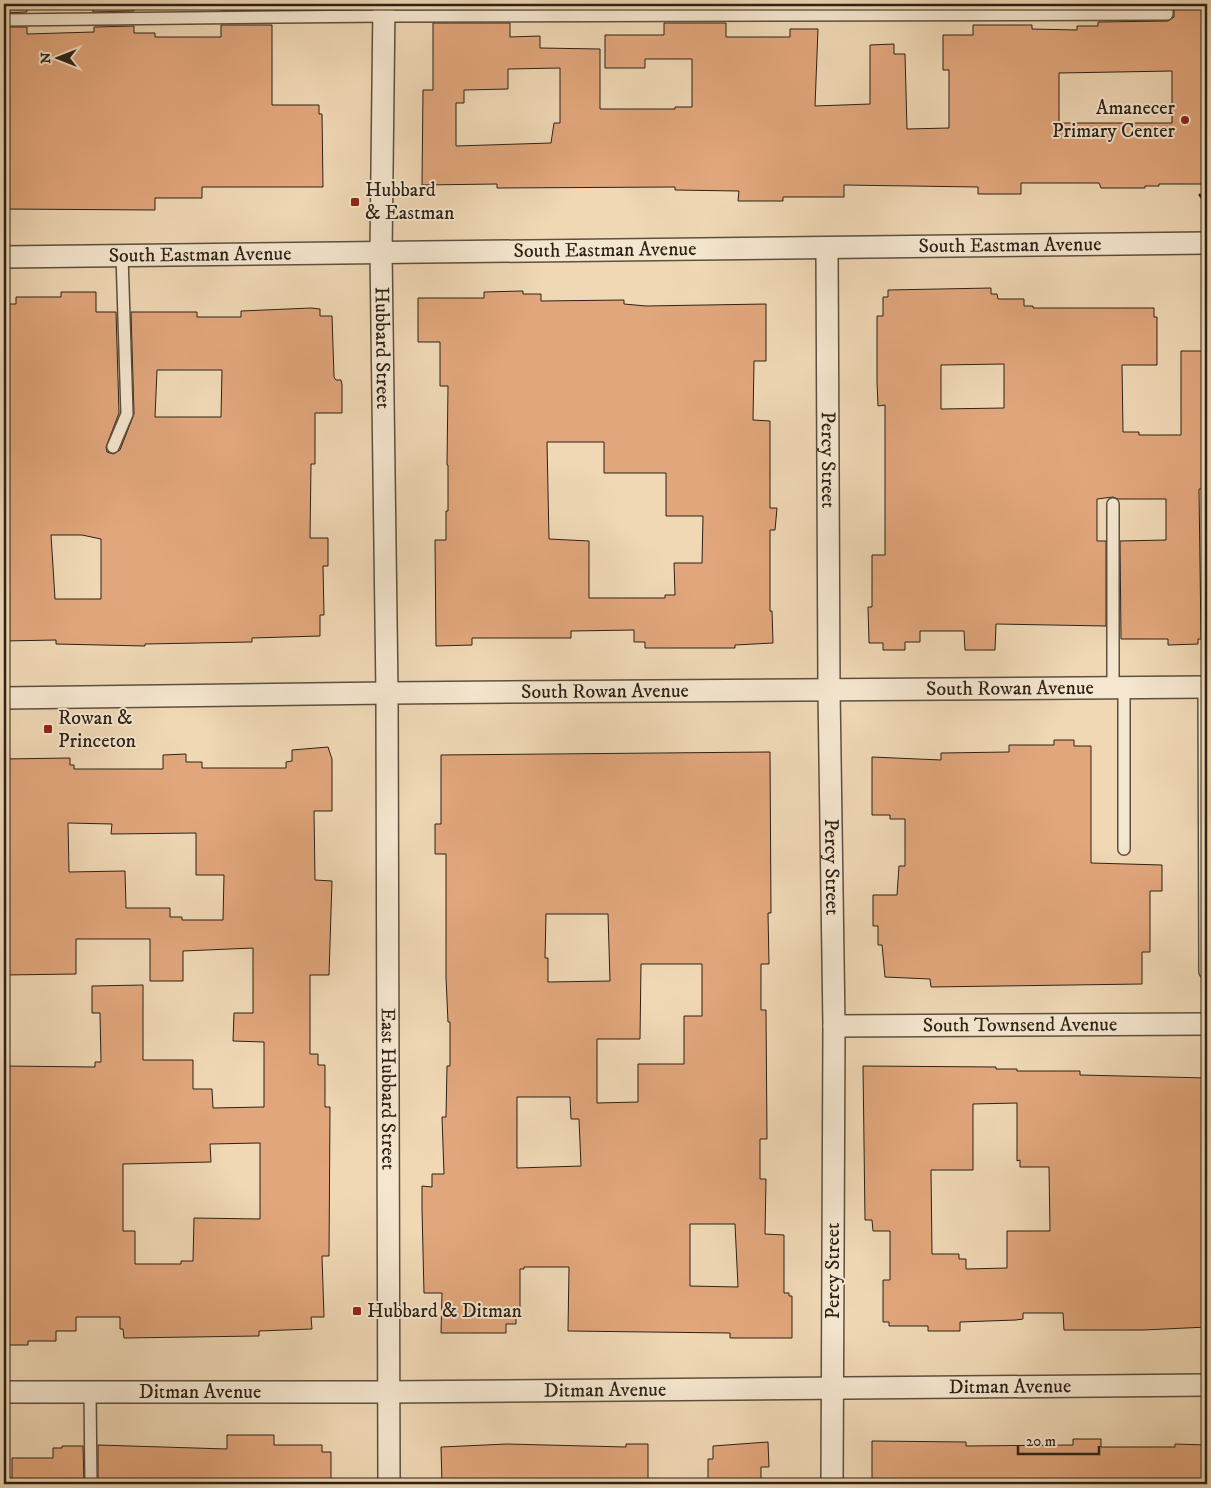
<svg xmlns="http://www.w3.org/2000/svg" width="1211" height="1488" font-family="'IM FELL DW Pica',serif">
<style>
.building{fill:#e2a67c;stroke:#2b2217;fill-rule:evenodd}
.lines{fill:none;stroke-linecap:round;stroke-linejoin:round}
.service-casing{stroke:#5c503e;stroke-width:14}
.minor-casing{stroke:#5c503e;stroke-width:24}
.path{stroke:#2b2217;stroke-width:3;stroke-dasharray:4 2.5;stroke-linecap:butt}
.service{stroke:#f5e6cf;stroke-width:11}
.minor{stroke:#f5e6cf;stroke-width:21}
.poi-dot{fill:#8f2418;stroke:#f5e6cf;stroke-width:2}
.labels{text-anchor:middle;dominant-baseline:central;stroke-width:4;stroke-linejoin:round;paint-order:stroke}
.poi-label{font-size:20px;fill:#2b2217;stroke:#f5e6cf;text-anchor:start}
.street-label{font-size:20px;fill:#2b2217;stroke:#f5e6cf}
</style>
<rect width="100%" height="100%" fill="#f0d8b5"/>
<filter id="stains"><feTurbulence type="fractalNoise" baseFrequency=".004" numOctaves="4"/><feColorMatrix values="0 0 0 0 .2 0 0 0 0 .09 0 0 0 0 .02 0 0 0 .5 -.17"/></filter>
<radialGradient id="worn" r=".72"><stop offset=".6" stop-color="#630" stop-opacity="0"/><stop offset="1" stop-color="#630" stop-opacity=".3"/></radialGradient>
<path class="building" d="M 4,4 L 26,4 L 27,12 L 4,13 Z
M 93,4 L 134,4 L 134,11 L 93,12 Z
M 221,4 L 271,4 L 272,10 L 221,10 Z
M 433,4 L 510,4 L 510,8 L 433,8 Z
M 664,4 L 725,4 L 725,8 L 664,8 Z
M 1098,4 L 1160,4 L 1160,7 L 1098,7 Z
M 1174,4 L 1207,4 L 1207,184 L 1159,184 L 1159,186 L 1145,186 L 1145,188 L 1101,188 L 1099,183 L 1021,183 L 1021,194 L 978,194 L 978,187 L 844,185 L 844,197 L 783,197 L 783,201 L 738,201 L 739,191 L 675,190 L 675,187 L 497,188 L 497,184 L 422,185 L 423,90 L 433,90 L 433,23 L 510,23 L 510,37 L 540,36 L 540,48 L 600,49 L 600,109 L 675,109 L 675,107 L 692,107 L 692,59 L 645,59 L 645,68 L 605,68 L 605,35 L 664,35 L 664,23 L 726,23 L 726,37 L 790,37 L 790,29 L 818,29 L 815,106 L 870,104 L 870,45 L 894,44 L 894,54 L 905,54 L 907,129 L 949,128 L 949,70 L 943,70 L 943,35 L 973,35 L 973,25 L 1032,25 L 1032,29 L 1077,30 L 1077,26 L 1098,26 L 1098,22 L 1168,21 L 1174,17 ZM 560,68 L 560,123 L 554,123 L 551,143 L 456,146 L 456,103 L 464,103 L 464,90 L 508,89 L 508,69 ZM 1172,71 L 1172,123 L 1059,123 L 1059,73 Z
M 221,25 L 272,25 L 272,105 L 319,105 L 319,114 L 322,114 L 323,187 L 202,187 L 202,198 L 155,198 L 155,210 L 4,209 L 4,27 L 27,27 L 27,34 L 94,32 L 94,27 L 134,26 L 134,33 L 155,33 L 155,37 L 221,37 Z
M 991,288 L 991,294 L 997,294 L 998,299 L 1024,299 L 1024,306 L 1033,306 L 1033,308 L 1154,308 L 1154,317 L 1157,317 L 1157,365 L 1122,365 L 1123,432 L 1139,432 L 1139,435 L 1181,435 L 1181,351 L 1207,351 L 1207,489 L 1199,489 L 1201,639 L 1198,639 L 1198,644 L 1168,645 L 1168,639 L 1121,639 L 1120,541 L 1166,540 L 1166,499 L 1118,499 L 1113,497 L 1097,499 L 1097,541 L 1106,541 L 1106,626 L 996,624 L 995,650 L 965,650 L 964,631 L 920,631 L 920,642 L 905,642 L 905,650 L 883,650 L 883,643 L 869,643 L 868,607 L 872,607 L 872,555 L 885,555 L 885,405 L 878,406 L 877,382 L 877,316 L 883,316 L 883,297 L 888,297 L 888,290 ZM 1004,364 L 1004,408 L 941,409 L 941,365 Z
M 523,291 L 523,294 L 541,294 L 541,301 L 624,300 L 624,304 L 646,306 L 766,304 L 766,361 L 754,361 L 753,420 L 770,421 L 770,508 L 777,508 L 775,530 L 770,530 L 770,611 L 772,611 L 773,643 L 735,645 L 735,648 L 645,648 L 645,642 L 634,642 L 634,630 L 571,631 L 571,638 L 472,638 L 472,645 L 436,646 L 435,540 L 446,540 L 446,511 L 448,511 L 448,465 L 447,465 L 448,386 L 440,386 L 440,342 L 418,342 L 418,298 L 484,298 L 484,292 ZM 547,442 L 604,442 L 604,473 L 666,473 L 666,516 L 703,516 L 702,563 L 674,563 L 675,595 L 665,595 L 665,598 L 589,598 L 589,541 L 549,539 Z
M 61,292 L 96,292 L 96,312 L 116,312 L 119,413 L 106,447 L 107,452 L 113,454 L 120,450 L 134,414 L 131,312 L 197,312 L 197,317 L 241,317 L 241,311 L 311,308 L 320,309 L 320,316 L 332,316 L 334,377 L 336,380 L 341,380 L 342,385 L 342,413 L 315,413 L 315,464 L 311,464 L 310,538 L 328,538 L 328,566 L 323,566 L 324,615 L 320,615 L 320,636 L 252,638 L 252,642 L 145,644 L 145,646 L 56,644 L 56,640 L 4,641 L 4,304 L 16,304 L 16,297 L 61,297 ZM 157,370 L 222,370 L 221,417 L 155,417 ZM 51,535 L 82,535 L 101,539 L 101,599 L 55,599 Z
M 1054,740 L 1074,740 L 1074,746 L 1091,746 L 1091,863 L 1162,865 L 1162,891 L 1150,891 L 1150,952 L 1142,952 L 1142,984 L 931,987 L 930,979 L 885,977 L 882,945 L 878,945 L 878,926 L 873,926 L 873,895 L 897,895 L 899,866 L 905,866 L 905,819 L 890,819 L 890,815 L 872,815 L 872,757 L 941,760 L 941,753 L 1009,752 L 1009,745 L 1054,745 Z
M 328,747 L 332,759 L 332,811 L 314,811 L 315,880 L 332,881 L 329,975 L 310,975 L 310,1054 L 318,1054 L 318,1065 L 325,1065 L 325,1107 L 330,1107 L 329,1256 L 322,1256 L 324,1317 L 311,1317 L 312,1329 L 259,1331 L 259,1336 L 124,1338 L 123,1329 L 120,1329 L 120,1317 L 76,1317 L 76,1331 L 56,1331 L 56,1341 L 28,1341 L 28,1345 L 7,1345 L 6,1277 L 4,1277 L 4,1066 L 95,1067 L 95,1062 L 101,1062 L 100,1013 L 92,1013 L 92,986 L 143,985 L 143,1060 L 193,1060 L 193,1089 L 212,1089 L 213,1108 L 264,1107 L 264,1042 L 233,1041 L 234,1013 L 253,1013 L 253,948 L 183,951 L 183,981 L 150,981 L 150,939 L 76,939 L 76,974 L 4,975 L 4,759 L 70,758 L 70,765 L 74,765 L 74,769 L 163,769 L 163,755 L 186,754 L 186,762 L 202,762 L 202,768 L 286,768 L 286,762 L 292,761 L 292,750 ZM 68,823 L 112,824 L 111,834 L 196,833 L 196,875 L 224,875 L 223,920 L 182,920 L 182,917 L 170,917 L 170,908 L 126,908 L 125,871 L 69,872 ZM 260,1143 L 260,1219 L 194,1218 L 193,1261 L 181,1261 L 181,1264 L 135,1264 L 135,1231 L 123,1231 L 123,1164 L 211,1162 L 210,1144 Z
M 770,752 L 771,913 L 768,913 L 769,964 L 761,964 L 761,1010 L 766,1010 L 767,1139 L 760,1139 L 760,1179 L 766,1179 L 765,1234 L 784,1235 L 784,1293 L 789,1293 L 789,1296 L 792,1296 L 792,1338 L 730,1338 L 730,1333 L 568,1331 L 569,1267 L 524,1267 L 524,1269 L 520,1269 L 520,1316 L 516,1316 L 516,1324 L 506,1324 L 506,1333 L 441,1333 L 442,1293 L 424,1293 L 422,1209 L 422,1186 L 432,1187 L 432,1174 L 444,1174 L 442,1117 L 446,1117 L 447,1066 L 450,1066 L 450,1022 L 448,1022 L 446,977 L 446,854 L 435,854 L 435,824 L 441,824 L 441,755 ZM 546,914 L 608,914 L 610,981 L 548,982 L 548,958 L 545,958 ZM 641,964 L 702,964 L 702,1016 L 684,1016 L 684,1064 L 638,1064 L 638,1102 L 597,1103 L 597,1039 L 640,1039 ZM 517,1097 L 570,1097 L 571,1119 L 579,1119 L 581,1166 L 517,1168 ZM 690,1224 L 735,1224 L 738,1287 L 690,1286 Z
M 863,1066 L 996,1067 L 996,1069 L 1017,1069 L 1017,1071 L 1080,1071 L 1080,1075 L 1207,1078 L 1207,1327 L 1144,1330 L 1064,1330 L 1063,1313 L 1023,1313 L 1023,1319 L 1016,1320 L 960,1322 L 960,1331 L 928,1331 L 928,1326 L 889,1326 L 889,1322 L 883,1322 L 883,1280 L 890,1280 L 890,1231 L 873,1231 L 872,1220 L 865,1220 ZM 1017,1103 L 1017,1161 L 1020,1160 L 1020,1167 L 1049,1167 L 1050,1231 L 1007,1231 L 1007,1268 L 966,1269 L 966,1259 L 959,1259 L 959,1254 L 932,1254 L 931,1170 L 973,1170 L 973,1104 Z
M 227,1435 L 274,1435 L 274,1445 L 322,1445 L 322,1452 L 331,1452 L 331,1484 L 296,1484 L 296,1482 L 98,1484 L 98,1445 L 227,1449 Z
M 1073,1439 L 1101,1439 L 1101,1447 L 1175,1447 L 1175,1444 L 1207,1445 L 1207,1484 L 872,1484 L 872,1441 L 966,1442 L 966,1446 L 1073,1445 Z
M 768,1442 L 769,1467 L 761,1467 L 761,1481 L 708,1482 L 708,1459 L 713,1459 L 713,1446 Z
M 507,1444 L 626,1447 L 626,1444 L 648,1444 L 648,1484 L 442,1484 L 441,1447 Z
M 62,1446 L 83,1446 L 84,1484 L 12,1484 L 12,1458 L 53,1458 L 53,1448 L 62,1448 Z"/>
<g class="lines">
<defs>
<path id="service" d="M 4,20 L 384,16 L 1167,14 L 1167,4
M 113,447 L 127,414 L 122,255
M 1204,687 L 1205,972 L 1207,974
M 1113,688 L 1113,504
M 1124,688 L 1124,849
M 90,1392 L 91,1484"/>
<g id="minor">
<path id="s1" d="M 384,4 L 381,252 L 387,693 L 389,1484"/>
<path id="s2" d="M 827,248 L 829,691 L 834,1026 L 832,1484"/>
<path id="s3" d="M 4,257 L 1207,243"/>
<path id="s4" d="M 4,698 L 387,693 L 1207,687"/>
<path id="s5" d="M 834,1026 L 1207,1024"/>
<path id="s6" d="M 4,1392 L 389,1392 L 1207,1385"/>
</g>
</defs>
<use href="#service" class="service-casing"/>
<use href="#minor" class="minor-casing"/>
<path class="path" d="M 1207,193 L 1200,195 L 1207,205"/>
<use href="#service" class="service"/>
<use href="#minor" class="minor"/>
</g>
<g class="poi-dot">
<circle cx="1185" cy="120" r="5"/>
<rect x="350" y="197" width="10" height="10" rx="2.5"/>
<rect x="43" y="724" width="10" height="10" rx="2.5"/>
<rect x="352" y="1306" width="10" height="10" rx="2.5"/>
</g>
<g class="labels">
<g class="poi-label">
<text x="1175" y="108" text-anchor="end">Amanecer<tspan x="1175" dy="23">Primary Center</tspan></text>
<text x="365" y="190">Hubbard<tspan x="365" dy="23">&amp; Eastman</tspan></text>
<text x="58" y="718">Rowan &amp;<tspan x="58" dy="23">Princeton</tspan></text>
<text x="367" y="1311">Hubbard &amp; Ditman</text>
</g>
<g class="street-label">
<text stroke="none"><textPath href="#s3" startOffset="1006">South Eastman Avenue</textPath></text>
<text stroke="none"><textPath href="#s3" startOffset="601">South Eastman Avenue</textPath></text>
<text stroke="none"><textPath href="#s3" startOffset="196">South Eastman Avenue</textPath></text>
<text stroke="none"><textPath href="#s1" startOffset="344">Hubbard Street</textPath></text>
<text stroke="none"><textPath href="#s2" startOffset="212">Percy Street</textPath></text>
<text stroke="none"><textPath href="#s4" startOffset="1006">South Rowan Avenue</textPath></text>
<text stroke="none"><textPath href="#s4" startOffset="601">South Rowan Avenue</textPath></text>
<text stroke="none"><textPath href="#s2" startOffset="619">Percy Street</textPath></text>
<text stroke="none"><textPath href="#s5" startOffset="186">South Townsend Avenue</textPath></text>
<text stroke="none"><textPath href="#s1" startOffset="1085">East Hubbard Street</textPath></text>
<text transform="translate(833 1271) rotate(-90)">Percy Street</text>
<text stroke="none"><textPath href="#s6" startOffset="1006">Ditman Avenue</textPath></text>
<text stroke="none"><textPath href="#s6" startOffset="601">Ditman Avenue</textPath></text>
<text stroke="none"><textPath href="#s6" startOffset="196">Ditman Avenue</textPath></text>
</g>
</g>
<rect width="1211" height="1488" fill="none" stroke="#f0d8b5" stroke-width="20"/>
<rect x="5" y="5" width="1201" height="1478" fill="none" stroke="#2b2217" stroke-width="2.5"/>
<rect x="10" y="10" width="1191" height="1468" fill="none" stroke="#2b2217"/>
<g transform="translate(58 58) rotate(270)" stroke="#f5e6cf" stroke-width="4" paint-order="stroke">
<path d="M0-4L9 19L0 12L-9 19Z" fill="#2b2217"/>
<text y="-8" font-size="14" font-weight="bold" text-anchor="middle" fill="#2b2217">N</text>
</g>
<path d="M1018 1446v8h81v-8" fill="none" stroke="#2b2217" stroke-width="2.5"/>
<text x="1026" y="1446" font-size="15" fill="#2b2217" stroke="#f5e6cf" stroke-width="4" paint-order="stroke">20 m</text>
<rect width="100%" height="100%" filter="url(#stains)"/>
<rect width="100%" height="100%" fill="url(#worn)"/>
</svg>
